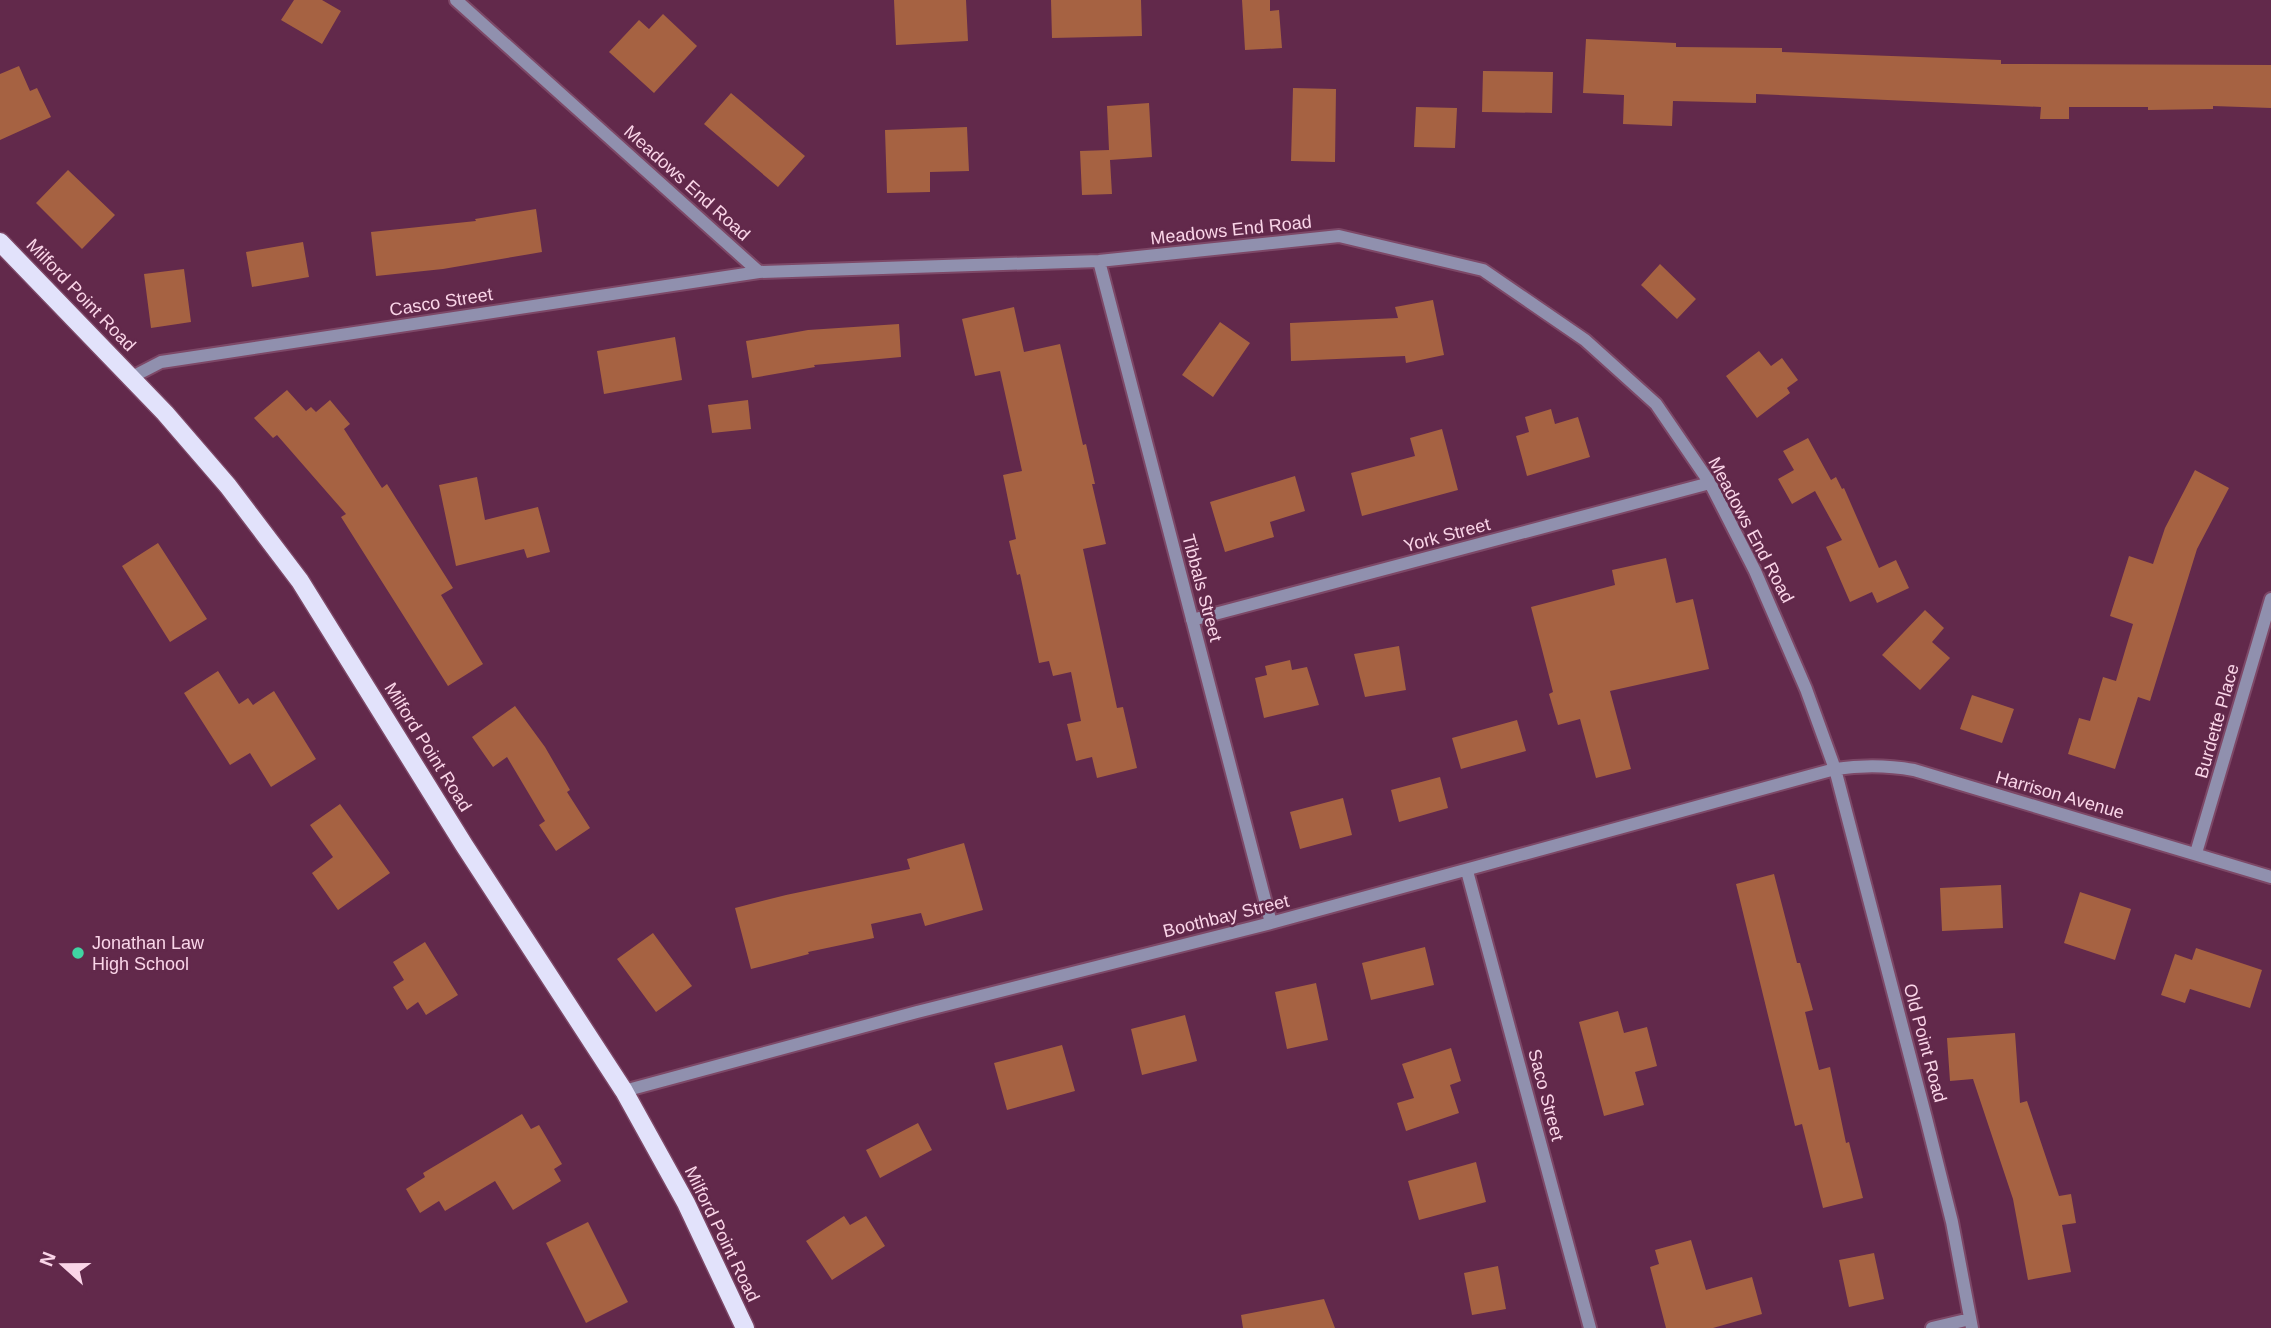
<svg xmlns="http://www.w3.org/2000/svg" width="2271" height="1328" font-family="Arial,sans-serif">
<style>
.building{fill:#a66242}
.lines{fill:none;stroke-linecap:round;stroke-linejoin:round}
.minor-casing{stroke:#7d4867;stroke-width:16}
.major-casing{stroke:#7d4867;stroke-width:21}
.minor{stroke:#9090ae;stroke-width:12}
.major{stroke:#e2e2fb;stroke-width:18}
.poi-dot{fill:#40d4a2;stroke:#62294b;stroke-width:2.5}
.labels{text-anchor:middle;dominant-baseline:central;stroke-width:5;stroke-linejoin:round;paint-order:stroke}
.street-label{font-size:18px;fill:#fad5e8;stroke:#62294b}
.poi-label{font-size:18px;fill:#fad5e8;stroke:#62294b;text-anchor:start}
</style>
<rect width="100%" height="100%" fill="#62294b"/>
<path class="building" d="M 294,0 L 322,0 L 341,11 L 322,44 L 281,20 Z
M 894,0 L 966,0 L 968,41 L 896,45 Z
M 1051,0 L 1141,0 L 1142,36 L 1052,38 Z
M 1242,0 L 1270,0 L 1270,11 L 1279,10 L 1282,48 L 1245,50 Z
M 663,14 L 697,46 L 654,93 L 609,52 L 639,20 L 649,29 Z
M 1586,39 L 1676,43 L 1676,47 L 1782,48 L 1782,52 L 2001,60 L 2001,64 L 2271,65 L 2271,108 L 2213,106 L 2213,109 L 2148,110 L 2148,107 L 2069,107 L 2069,119 L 2040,119 L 2041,107 L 1756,94 L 1756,103 L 1673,101 L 1672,126 L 1623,124 L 1624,95 L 1583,93 Z
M 19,66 L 30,91 L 37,88 L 51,117 L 0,140 L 0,74 Z
M 1483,71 L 1553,72 L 1552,113 L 1482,112 Z
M 1293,88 L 1336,89 L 1335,162 L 1291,161 Z
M 731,93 L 805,156 L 778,187 L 704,124 Z
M 1149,103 L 1152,157 L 1110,160 L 1112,194 L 1082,195 L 1080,151 L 1109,150 L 1107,106 Z
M 1416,107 L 1457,108 L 1455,148 L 1414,147 Z
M 967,127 L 969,171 L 930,172 L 930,192 L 887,193 L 885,130 Z
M 68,170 L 115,215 L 82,249 L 36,203 Z
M 536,209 L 542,252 L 443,269 L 376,276 L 371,232 L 476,221 L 475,219 Z
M 303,242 L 309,277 L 252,287 L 246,252 Z
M 1660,264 L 1696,299 L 1677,319 L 1641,285 Z
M 184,269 L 191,322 L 151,328 L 144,274 Z
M 1433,300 L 1444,355 L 1406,363 L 1405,356 L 1291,361 L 1290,323 L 1398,318 L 1395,307 Z
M 1014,307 L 1024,352 L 1060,344 L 1083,445 L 1086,444 L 1095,484 L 1092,484 L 1106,544 L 1083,549 L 1117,708 L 1123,707 L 1137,768 L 1097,778 L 1092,757 L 1076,761 L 1067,724 L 1081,721 L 1071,672 L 1053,676 L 1049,661 L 1039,663 L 1020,574 L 1017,575 L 1009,541 L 1016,539 L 1003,475 L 1022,471 L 1012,425 L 1000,371 L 975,376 L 962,319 Z
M 1220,322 L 1250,343 L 1213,397 L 1182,375 Z
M 899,324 L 901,357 L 814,365 L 815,367 L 752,378 L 746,341 L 808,330 Z
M 675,337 L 682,380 L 604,394 L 597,351 Z
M 1759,351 L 1771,366 L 1782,358 L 1798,380 L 1787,388 L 1790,393 L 1757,418 L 1726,376 Z
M 287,390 L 306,411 L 311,407 L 316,412 L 330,400 L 350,424 L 344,429 L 382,488 L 387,484 L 453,588 L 441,595 L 483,664 L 448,686 L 341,517 L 346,514 L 277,435 L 273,438 L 254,418 Z
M 748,400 L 751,429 L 712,433 L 708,405 Z
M 1551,409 L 1555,424 L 1578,417 L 1590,457 L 1527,476 L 1516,436 L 1529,432 L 1525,417 Z
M 1442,429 L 1458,490 L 1362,516 L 1351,473 L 1415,456 L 1410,438 Z
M 1808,438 L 1831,480 L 1836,477 L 1842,489 L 1844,488 L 1879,568 L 1896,560 L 1909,588 L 1877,603 L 1872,592 L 1850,602 L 1826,547 L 1842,540 L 1815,491 L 1792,504 L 1778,479 L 1794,470 L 1783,451 Z
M 2195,470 L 2229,488 L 2197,549 L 2150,701 L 2138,697 L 2115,769 L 2068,754 L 2079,718 L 2090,721 L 2103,677 L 2116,681 L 2133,624 L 2110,616 L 2129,556 L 2153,564 L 2165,528 Z
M 1295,476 L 1305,511 L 1270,522 L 1274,537 L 1225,552 L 1210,502 Z
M 477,477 L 485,520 L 538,507 L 550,552 L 527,558 L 524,549 L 456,566 L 439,485 Z
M 158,543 L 207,619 L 170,642 L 122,566 Z
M 1666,558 L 1676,603 L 1693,599 L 1709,669 L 1610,691 L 1631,769 L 1596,778 L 1580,719 L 1558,725 L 1549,694 L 1553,692 L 1531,607 L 1615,585 L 1612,570 Z
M 1925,610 L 1944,628 L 1932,642 L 1950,658 L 1920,690 L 1882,655 Z
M 1399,646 L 1406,690 L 1365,697 L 1354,654 Z
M 1290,660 L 1292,670 L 1307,667 L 1319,705 L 1264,718 L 1255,678 L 1267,675 L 1265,666 Z
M 218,671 L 239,704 L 248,698 L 253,705 L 274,691 L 316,759 L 271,787 L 250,753 L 230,765 L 184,693 Z
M 1972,695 L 2014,709 L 2002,743 L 1960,729 Z
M 515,706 L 545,747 L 570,790 L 567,792 L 590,828 L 556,851 L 539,825 L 545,821 L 507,757 L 493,767 L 472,737 Z
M 1517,720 L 1526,751 L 1461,769 L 1452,738 Z
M 1440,777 L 1448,808 L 1399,822 L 1391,790 Z
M 1343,798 L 1352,835 L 1300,849 L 1290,812 Z
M 340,804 L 390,873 L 338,910 L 312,873 L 333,857 L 310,825 Z
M 964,843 L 983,910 L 925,926 L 921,913 L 871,924 L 874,938 L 808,952 L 809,954 L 751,969 L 735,908 L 786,895 L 910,869 L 907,859 Z
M 1774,874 L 1797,963 L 1800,963 L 1813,1010 L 1805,1012 L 1819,1070 L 1830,1067 L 1846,1143 L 1849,1142 L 1863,1198 L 1823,1208 L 1802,1124 L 1795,1126 L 1736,884 Z
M 2001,885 L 2003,928 L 1942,931 L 1940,888 Z
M 2080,892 L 2131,909 L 2115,960 L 2064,943 Z
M 653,933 L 692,986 L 656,1012 L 617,959 Z
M 425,942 L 458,995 L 426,1015 L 418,1002 L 407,1010 L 393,987 L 404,980 L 393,962 Z
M 1425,947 L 1434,985 L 1371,1000 L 1362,963 Z
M 2196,948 L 2262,970 L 2250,1008 L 2190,989 L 2185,1003 L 2161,995 L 2175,954 L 2192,960 Z
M 1316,983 L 1328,1040 L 1287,1049 L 1275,992 Z
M 1618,1011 L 1624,1033 L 1647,1027 L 1657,1066 L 1635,1072 L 1644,1105 L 1604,1116 L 1579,1022 Z
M 1185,1015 L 1197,1061 L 1142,1075 L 1131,1029 Z
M 2015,1033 L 2020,1103 L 2027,1101 L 2059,1196 L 2071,1194 L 2076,1223 L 2062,1225 L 2071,1272 L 2028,1280 L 2013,1199 L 1973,1079 L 1950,1081 L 1947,1038 Z
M 1062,1045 L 1075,1091 L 1007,1110 L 994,1063 Z
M 1451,1048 L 1461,1081 L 1450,1085 L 1459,1113 L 1406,1131 L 1397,1103 L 1414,1098 L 1402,1064 Z
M 522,1114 L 531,1129 L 539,1125 L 562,1164 L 554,1169 L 561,1181 L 513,1210 L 495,1181 L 445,1211 L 439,1201 L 420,1213 L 406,1189 L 425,1177 L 423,1173 Z
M 918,1123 L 932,1150 L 880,1178 L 866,1150 Z
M 1476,1162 L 1486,1202 L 1419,1220 L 1408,1181 Z
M 844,1216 L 850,1225 L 866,1216 L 885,1246 L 832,1280 L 806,1241 Z
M 588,1222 L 628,1302 L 586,1323 L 546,1243 Z
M 1691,1240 L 1706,1290 L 1752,1277 L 1762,1314 L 1713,1328 L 1666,1328 L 1650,1267 L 1659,1264 L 1655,1250 Z
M 1874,1253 L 1884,1299 L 1849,1307 L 1839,1260 Z
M 1498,1266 L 1506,1309 L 1472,1315 L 1464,1273 Z
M 1324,1299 L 1335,1328 L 1243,1328 L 1241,1315 Z"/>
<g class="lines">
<defs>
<path id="minor" d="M 456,0 L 759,272 L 1099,261 L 1339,236 L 1483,270 L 1585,340 L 1656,404 L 1710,483 L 1755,571 L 1806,689 L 1835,769 L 1926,1118 L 1952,1222 L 1972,1328
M 1099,261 L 1271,923
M 132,377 L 161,362 L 759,272
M 1192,620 L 1710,483
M 2196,853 L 2271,599
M 1467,871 L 1590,1328
M 624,1091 L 917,1012 L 1271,923 L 1835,769 C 1863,765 1886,765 1914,770 L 2271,877
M 1932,1328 L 1970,1319"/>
<path id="major" d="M 0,242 L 165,413 L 228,486 L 300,581 L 464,845 L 624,1091 L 686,1203 L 745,1328"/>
</defs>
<use href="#minor" class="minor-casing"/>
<use href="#major" class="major-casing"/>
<use href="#minor" class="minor"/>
<use href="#major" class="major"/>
</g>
<circle class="poi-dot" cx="78" cy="953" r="7"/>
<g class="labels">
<g class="street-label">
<text transform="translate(687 183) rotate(42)">Meadows End Road</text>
<text transform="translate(1231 230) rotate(-6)">Meadows End Road</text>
<text transform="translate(81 295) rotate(46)">Milford Point Road</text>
<text transform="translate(441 302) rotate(-9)">Casco Street</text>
<text transform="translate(1751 530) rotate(62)">Meadows End Road</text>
<text transform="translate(1447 535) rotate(-15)">York Street</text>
<text transform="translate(1202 588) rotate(75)">Tibbals Street</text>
<text transform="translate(2217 721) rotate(-74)">Burdette Place</text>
<text transform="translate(428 747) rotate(58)">Milford Point Road</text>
<text transform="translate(2060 795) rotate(16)">Harrison Avenue</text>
<text transform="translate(1226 916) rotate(-14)">Boothbay Street</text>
<text transform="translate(1925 1043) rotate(75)">Old Point Road</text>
<text transform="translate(1546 1095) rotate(75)">Saco Street</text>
<text transform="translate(722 1234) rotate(64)">Milford Point Road</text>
</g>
<g class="poi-label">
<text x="92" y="943">Jonathan Law<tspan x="92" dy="21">High School</tspan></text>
</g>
</g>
<g transform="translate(63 1265) rotate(291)" stroke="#62294b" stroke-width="5" paint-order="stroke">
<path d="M0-5L12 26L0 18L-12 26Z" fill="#fad5e8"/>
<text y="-10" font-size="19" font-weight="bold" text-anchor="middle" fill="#fad5e8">N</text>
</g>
</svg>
